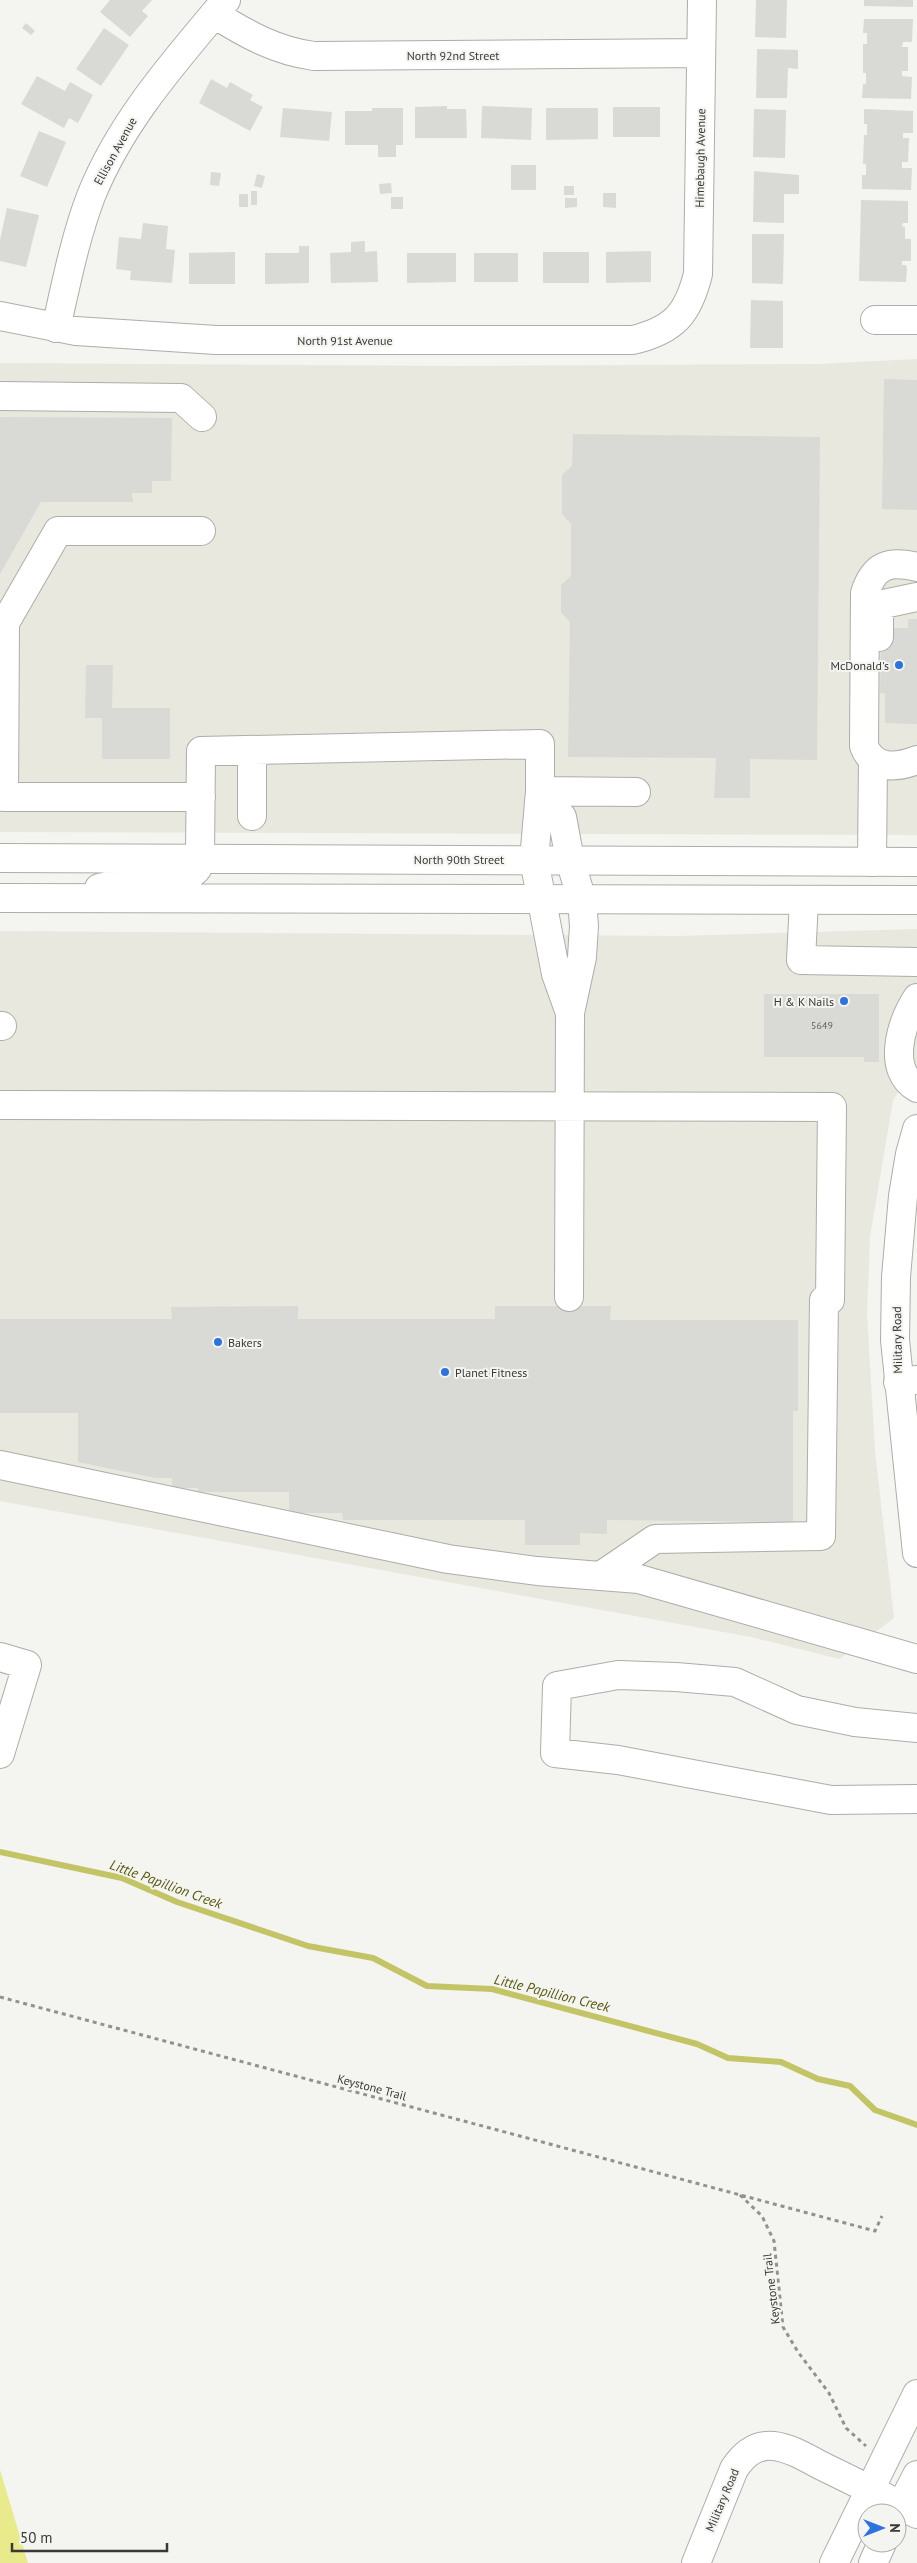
<svg xmlns="http://www.w3.org/2000/svg" width="917" height="2563" font-family="'PT Sans',sans-serif">
<style>
.built{fill:#e8e8de}
.green{fill:#e9ea8b}
.lines{fill:none;stroke-linecap:round;stroke-linejoin:round}
.stream{stroke:#c3c465;stroke-width:6}
.building{fill:#d9dad5}
.minor-casing{stroke:#adada9;stroke-width:30}
.major-casing{stroke:#adada9;stroke-width:30}
.path{stroke:#91918f;stroke-width:3;stroke-dasharray:4 4;stroke-linecap:butt}
.minor{stroke:#fff;stroke-width:28}
.major{stroke:#fff;stroke-width:28}
.poi-dot{fill:#2d73e0;stroke:#f4f4f0;stroke-width:2}
.labels{text-anchor:middle;dominant-baseline:central;stroke-width:4;stroke-linejoin:round;paint-order:stroke}
.number-label{font-size:10px;fill:#61615f}
.street-label{font-size:12px;fill:#393938;stroke:#f4f4f0}
.poi-label{font-size:12px;fill:#393938;stroke:#f4f4f0;text-anchor:end}
.water-label{font-size:14px;font-style:italic;fill:#595811;stroke:#f4f4f0}
</style>
<rect width="100%" height="100%" fill="#f4f4f0"/>
<path class="built" d="M 917,359 L 917,835 L 0,832 L 0,363 L 452,366 L 819,364 Z
M 917,929 L 917,1067 L 893,1100 L 870,1237 L 867,1313 L 875,1452 L 894,1618 L 839,1659 L 751,1637 L 0,1501 L 0,931 L 677,936 Z"/>
<path class="green" d="M 0,2470 L 28,2563 L 0,2563 Z"/>
<g class="lines">
<path class="stream" d="M 0,1852 L 122,1878 L 177,1902 L 308,1946 L 373,1958 L 427,1986 L 492,1989 L 697,2044 L 728,2058 L 781,2062 L 818,2079 L 850,2086 L 875,2110 L 917,2125"/>
</g>
<path class="building" d="M 110,0 L 152,0 L 142,11 L 148,16 L 130,37 L 100,12 Z
M 756,0 L 787,0 L 786,38 L 755,37 Z
M 864,0 L 913,0 L 913,7 L 864,6 Z
M 864,19 L 913,19 L 912,42 L 903,42 L 902,47 L 908,47 L 908,71 L 902,71 L 902,76 L 912,77 L 911,99 L 862,98 L 863,84 L 866,84 L 866,73 L 863,73 L 863,44 L 867,44 L 867,33 L 863,33 Z
M 26,23 L 35,31 L 31,35 L 22,28 Z
M 104,28 L 129,45 L 101,86 L 76,69 Z
M 757,49 L 798,50 L 798,69 L 788,68 L 787,98 L 756,98 Z
M 37,76 L 65,91 L 70,82 L 93,95 L 78,123 L 69,118 L 64,128 L 21,104 Z
M 211,79 L 227,88 L 230,82 L 253,95 L 250,100 L 263,107 L 250,131 L 199,103 Z
M 447,106 L 447,109 L 466,109 L 467,138 L 415,138 L 415,107 Z
M 482,106 L 532,108 L 531,140 L 481,138 Z
M 613,107 L 660,107 L 660,137 L 613,137 Z
M 283,108 L 332,112 L 329,141 L 280,137 Z
M 372,108 L 403,108 L 403,145 L 396,145 L 396,157 L 378,157 L 378,145 L 345,145 L 345,111 L 372,111 Z
M 546,108 L 598,108 L 598,139 L 546,140 Z
M 754,109 L 786,110 L 785,158 L 753,157 Z
M 864,109 L 913,111 L 913,133 L 903,133 L 903,138 L 909,138 L 908,162 L 902,162 L 902,168 L 912,168 L 911,190 L 862,189 L 862,175 L 866,175 L 866,164 L 863,164 L 864,135 L 867,135 L 867,124 L 864,124 Z
M 39,131 L 66,142 L 47,187 L 20,176 Z
M 511,165 L 536,165 L 536,190 L 511,190 Z
M 754,171 L 799,175 L 799,194 L 784,194 L 784,223 L 753,222 Z
M 211,172 L 221,173 L 219,186 L 210,185 Z
M 257,174 L 265,176 L 262,188 L 254,186 Z
M 391,183 L 392,193 L 380,194 L 379,184 Z
M 564,186 L 574,186 L 574,195 L 564,195 Z
M 251,191 L 257,191 L 257,205 L 251,205 Z
M 603,193 L 616,193 L 616,208 L 603,207 Z
M 239,194 L 248,194 L 248,207 L 239,207 Z
M 391,197 L 403,197 L 403,209 L 391,209 Z
M 565,198 L 577,198 L 577,207 L 565,208 Z
M 861,200 L 908,201 L 908,223 L 903,223 L 902,226 L 905,227 L 905,239 L 911,239 L 911,261 L 902,261 L 902,265 L 906,265 L 907,268 L 906,282 L 859,281 Z
M 7,208 L 39,215 L 26,267 L 0,261 L 0,240 Z
M 143,223 L 168,226 L 166,249 L 175,250 L 172,283 L 130,280 L 131,271 L 116,269 L 119,237 L 141,239 Z
M 752,234 L 784,234 L 783,284 L 752,283 Z
M 365,241 L 365,252 L 377,251 L 378,282 L 331,283 L 330,253 L 351,252 L 351,242 Z
M 299,246 L 309,246 L 309,283 L 265,284 L 265,253 L 299,253 Z
M 651,251 L 651,282 L 606,283 L 606,252 Z
M 235,252 L 235,284 L 189,284 L 189,253 Z
M 543,252 L 589,252 L 589,283 L 543,283 Z
M 407,253 L 456,253 L 456,282 L 407,283 Z
M 474,253 L 518,253 L 518,282 L 474,282 Z
M 751,300 L 783,301 L 783,348 L 750,348 Z
M 884,379 L 917,380 L 917,510 L 882,509 Z
M 0,417 L 172,418 L 171,481 L 152,481 L 152,493 L 132,493 L 133,502 L 41,502 L 0,574 Z
M 573,434 L 820,437 L 817,760 L 750,759 L 750,798 L 714,798 L 716,758 L 568,757 L 570,622 L 561,612 L 561,585 L 571,576 L 571,524 L 562,514 L 562,475 L 572,466 Z
M 908,619 L 917,619 L 917,724 L 885,723 L 885,693 L 880,693 L 881,637 L 888,628 L 908,628 Z
M 86,665 L 113,665 L 112,708 L 170,708 L 170,759 L 102,759 L 102,718 L 85,718 Z
M 764,994 L 879,994 L 879,1062 L 864,1062 L 864,1057 L 764,1057 Z
M 298,1306 L 298,1319 L 495,1319 L 495,1306 L 611,1306 L 610,1320 L 798,1320 L 798,1411 L 793,1411 L 793,1522 L 607,1520 L 607,1534 L 580,1533 L 580,1545 L 525,1545 L 525,1520 L 343,1520 L 342,1513 L 289,1513 L 289,1492 L 197,1492 L 198,1488 L 172,1488 L 172,1478 L 156,1478 L 78,1462 L 78,1413 L 0,1413 L 0,1319 L 172,1319 L 171,1307 Z"/>
<g class="lines">
<defs>
<path id="minor" d="M 214,14 C 246,34 276,51 314,56 L 701,53
M 0,316 L 76,331 L 216,340 L 633,340 C 674,330 688,314 698,274 L 702,0
M 875,320 L 917,320
M 56,328 C 66,284 75,238 91,196 C 121,121 175,61 226,0
M 0,396 L 181,398 L 202,417
M 917,567 C 889,560 874,565 865,593 L 864,746 C 873,770 896,768 917,760
M 879,637 L 879,605 L 917,597
M 252,750 L 252,816
M 540,791 L 636,792
M 201,797 L 4,797 L 5,623 L 58,531 L 201,531
M 200,857 L 201,751 L 540,744 L 540,791 L 534,860 L 556,974 L 570,1013 L 582,957 L 584,926 L 582,900 L 570,860 L 562,817 L 540,791
M 872,862 L 873,760
M 804,900 L 801,960 L 917,962
M 917,998 C 901,1023 886,1070 917,1088
M 0,1026 L 2,1026
M 1,1105 L 832,1107 L 830,1300
M 569,1297 L 570,1013
M 898,1382 L 917,1380
M 0,1465 L 448,1559 L 537,1571 L 639,1579 L 917,1659
M 602,1575 L 655,1539 L 821,1536 L 824,1300
M 0,1657 L 27,1665 L 0,1754
M 917,1728 L 855,1722 L 797,1710 L 735,1682 L 676,1677 L 618,1675 L 557,1686 L 555,1753 L 618,1760 L 831,1800 L 917,1799
M 696,2563 L 734,2469 C 759,2431 787,2447 820,2465 C 836,2473 853,2481 869,2489"/>
<path id="major" d="M 0,858 L 917,862
M 99,888 L 137,879 L 190,875 L 197,869 L 200,857
M 0,898 L 917,900
M 917,1129 L 910,1154 L 903,1196 L 896,1277 L 895,1340 L 917,1553
M 869,2489 L 917,2514
M 897,2514 L 917,2475
M 834,2563 L 917,2394
M 873,2563 L 882,2543"/>
</defs>
<use href="#minor" class="minor-casing"/>
<use href="#major" class="major-casing"/>
<path class="path" d="M 0,1997 L 875,2231 L 882,2216
M 740,2195 L 762,2216 L 774,2241 L 783,2327 L 798,2352 L 829,2393 L 846,2428 L 866,2446"/>
<use href="#minor" class="minor"/>
<use href="#major" class="major"/>
</g>
<g class="poi-dot">
<circle cx="899" cy="665" r="5"/>
<circle cx="844" cy="1001" r="5"/>
<circle cx="218" cy="1342" r="5"/>
<circle cx="445" cy="1372" r="5"/>
</g>
<g class="labels">
<g class="number-label">
<text x="822" y="1025">5649</text>
</g>
<g class="street-label">
<text x="453" y="55">North 92nd Street</text>
<text transform="translate(115 151) rotate(-61)">Ellison Avenue</text>
<text transform="translate(700 158) rotate(-89)">Himebaugh Avenue</text>
<text x="345" y="340">North 91st Avenue</text>
<text x="459" y="859">North 90th Street</text>
<text transform="translate(897 1340) rotate(-91)">Military Road</text>
<text transform="translate(372 2087) rotate(15)">Keystone Trail</text>
<text transform="translate(771 2289) rotate(-97)">Keystone Trail</text>
<text transform="translate(722 2500) rotate(-67)">Military Road</text>
</g>
<g class="poi-label">
<text x="889" y="665">McDonald's</text>
<text x="834" y="1001">H &amp; K Nails</text>
<text x="228" y="1342" text-anchor="start">Bakers</text>
<text x="455" y="1372" text-anchor="start">Planet Fitness</text>
</g>
<g class="water-label">
<text transform="translate(166 1884) rotate(20)">Little Papillion Creek</text>
<text transform="translate(552 1993) rotate(14)">Little Papillion Creek</text>
</g>
</g>
<g transform="translate(882 2528) rotate(90)"><circle r="24" fill="#f4f4f0" stroke="#a9a9a6"/>
<path d="M0-4L9 19L0 12L-9 19Z" fill="#2d73e0"/>
<text y="-8" font-size="14" font-weight="bold" text-anchor="middle" fill="#393938">N</text>
</g>
<path d="M12 2543v8h155v-8" fill="none" stroke="#393938" stroke-width="2.5"/>
<text x="20" y="2543" font-size="15" fill="#393938" stroke="#f4f4f0" stroke-width="4" paint-order="stroke">50 m</text>
</svg>
